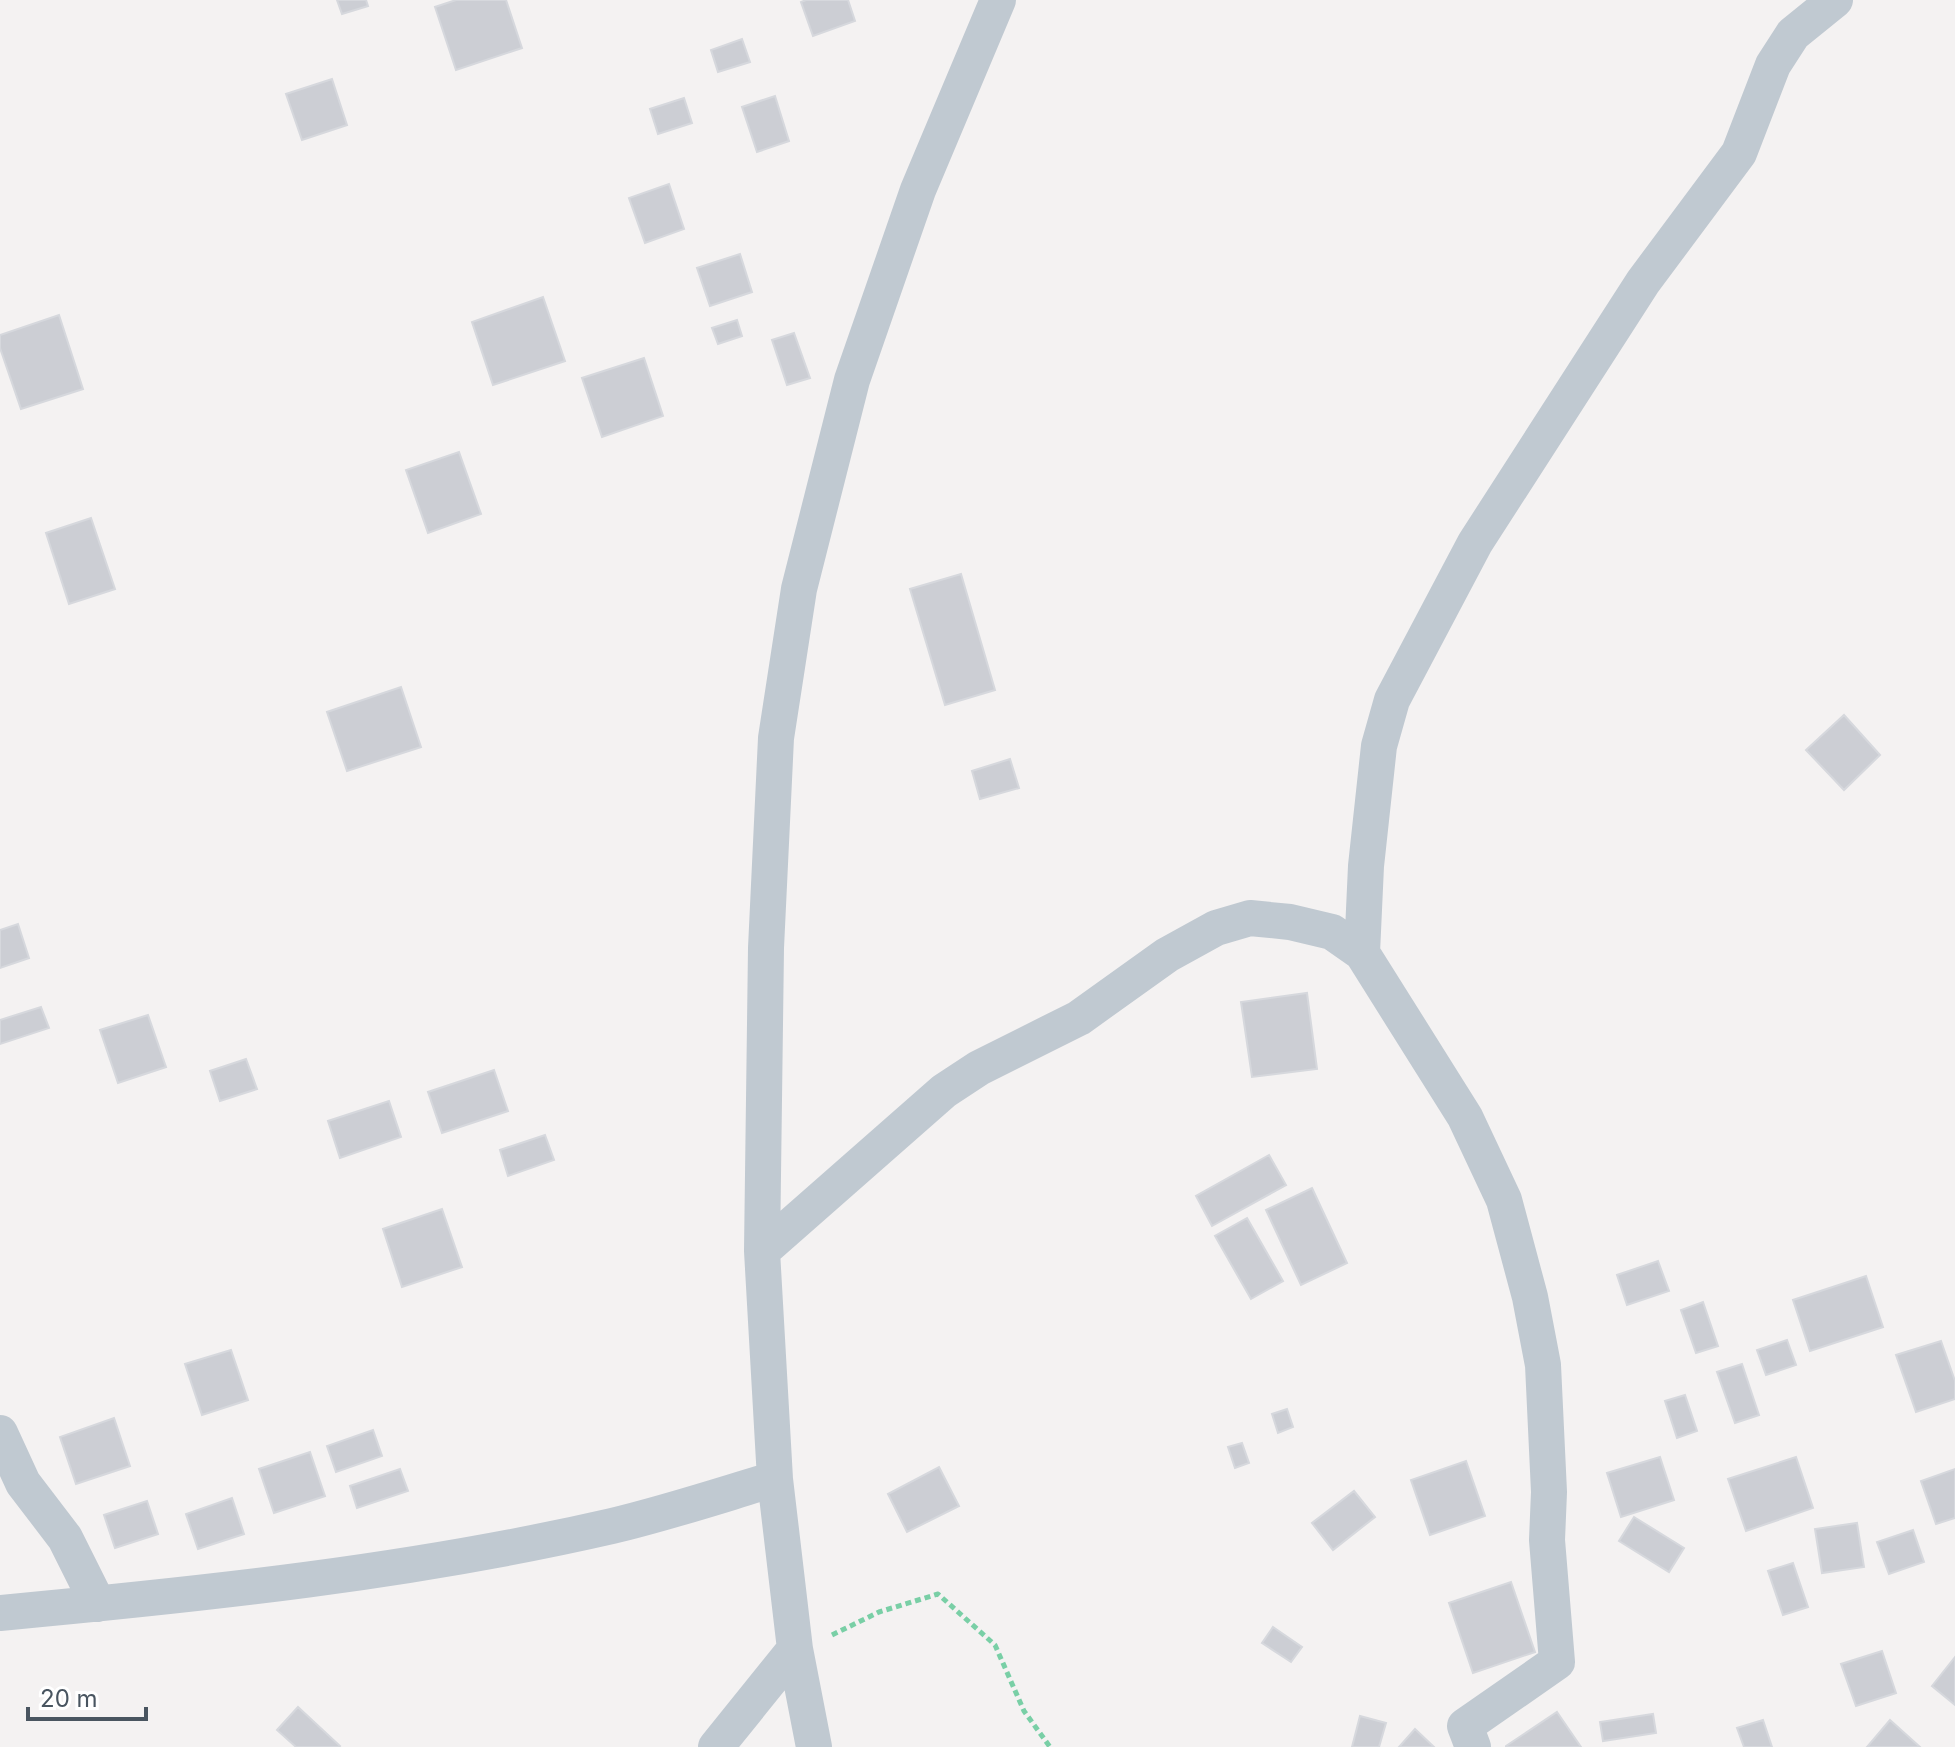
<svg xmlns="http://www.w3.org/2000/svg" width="1955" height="1747" font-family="Inter,sans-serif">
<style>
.building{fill:#ccced4;stroke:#d6d8dd;stroke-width:2}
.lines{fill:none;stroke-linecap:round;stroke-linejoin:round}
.path{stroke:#79cfa6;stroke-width:5;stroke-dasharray:6 4;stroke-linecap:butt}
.street{stroke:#c0c9d1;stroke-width:36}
</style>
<rect width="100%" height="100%" fill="#f4f2f2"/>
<path class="building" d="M 337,0 L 366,0 L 368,6 L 342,14 Z
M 456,0 L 506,0 L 522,48 L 456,70 L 435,7 Z
M 806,0 L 848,0 L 855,21 L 813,36 L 801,2 Z
M 742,39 L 750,62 L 718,72 L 711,50 Z
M 332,79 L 347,125 L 302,140 L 286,94 Z
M 775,96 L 789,141 L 757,152 L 742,107 Z
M 684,98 L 692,123 L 658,134 L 650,109 Z
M 669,184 L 684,229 L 645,243 L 629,198 Z
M 740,254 L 752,292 L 710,306 L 697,268 Z
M 543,297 L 565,361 L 493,385 L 472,322 Z
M 59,315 L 83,389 L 21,409 L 0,348 L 0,335 Z
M 737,320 L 742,336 L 718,344 L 712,328 Z
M 794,333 L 810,378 L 787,385 L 772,340 Z
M 644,358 L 663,416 L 602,437 L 582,378 Z
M 459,452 L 481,514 L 428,533 L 406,470 Z
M 91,518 L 115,589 L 69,604 L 46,533 Z
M 961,574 L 995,690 L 945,705 L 910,589 Z
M 401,687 L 421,747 L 347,771 L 327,712 Z
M 1844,715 L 1880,755 L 1844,790 L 1806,750 Z
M 1010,759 L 1019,788 L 980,799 L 972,771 Z
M 18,924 L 29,958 L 0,968 L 0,930 Z
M 1307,993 L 1317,1069 L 1252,1077 L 1241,1002 Z
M 41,1007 L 49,1028 L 0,1044 L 0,1020 Z
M 148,1015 L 166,1067 L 118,1083 L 100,1030 Z
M 246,1059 L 257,1089 L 220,1101 L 210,1071 Z
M 494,1070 L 508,1111 L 442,1133 L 428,1092 Z
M 389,1101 L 401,1137 L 340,1158 L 328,1121 Z
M 545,1135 L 554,1160 L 508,1176 L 500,1150 Z
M 1269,1155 L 1286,1185 L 1212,1226 L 1196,1196 Z
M 1312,1188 L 1347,1263 L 1301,1285 L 1266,1210 Z
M 442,1209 L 462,1267 L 402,1287 L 383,1229 Z
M 1247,1218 L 1283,1281 L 1251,1299 L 1215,1236 Z
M 1658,1261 L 1669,1291 L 1627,1305 L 1617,1275 Z
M 1866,1276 L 1883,1327 L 1810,1351 L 1793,1300 Z
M 1703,1302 L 1718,1346 L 1696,1353 L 1681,1310 Z
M 1787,1340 L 1796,1365 L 1766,1375 L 1757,1350 Z
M 1941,1341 L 1955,1381 L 1955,1399 L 1916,1412 L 1896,1355 Z
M 231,1350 L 248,1400 L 202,1415 L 185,1364 Z
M 1742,1364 L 1759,1415 L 1735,1423 L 1717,1372 Z
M 1685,1395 L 1697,1431 L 1677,1438 L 1665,1401 Z
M 1287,1409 L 1293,1427 L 1278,1433 L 1272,1414 Z
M 114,1418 L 130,1466 L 76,1484 L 60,1437 Z
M 373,1430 L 382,1456 L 336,1472 L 327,1446 Z
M 1242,1443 L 1249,1463 L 1235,1468 L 1228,1447 Z
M 310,1452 L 325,1496 L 274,1513 L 259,1469 Z
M 1660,1457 L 1674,1500 L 1621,1517 L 1607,1473 Z
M 1796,1457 L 1813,1508 L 1746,1531 L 1728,1479 Z
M 1466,1461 L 1485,1516 L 1430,1535 L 1411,1480 Z
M 939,1467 L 959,1506 L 907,1532 L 888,1494 Z
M 400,1469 L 408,1491 L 357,1508 L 350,1486 Z
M 1955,1469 L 1955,1518 L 1936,1524 L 1921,1481 Z
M 1354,1491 L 1375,1517 L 1333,1550 L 1312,1523 Z
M 232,1498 L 244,1534 L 198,1549 L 186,1514 Z
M 147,1501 L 158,1534 L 115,1548 L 104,1515 Z
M 1634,1517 L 1684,1548 L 1669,1572 L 1619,1541 Z
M 1857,1523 L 1864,1567 L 1822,1573 L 1815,1529 Z
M 1913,1530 L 1924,1562 L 1889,1574 L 1877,1542 Z
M 1793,1563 L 1808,1607 L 1783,1615 L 1768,1571 Z
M 1511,1582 L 1535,1652 L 1473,1673 L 1449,1603 Z
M 1273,1627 L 1302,1647 L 1291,1662 L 1262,1643 Z
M 1882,1651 L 1896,1693 L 1856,1706 L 1841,1664 Z
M 1955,1657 L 1955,1705 L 1932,1686 Z
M 298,1707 L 340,1746 L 339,1747 L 296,1747 L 277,1730 Z
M 1557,1712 L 1581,1747 L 1506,1747 L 1506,1746 Z
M 1653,1714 L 1656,1733 L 1603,1741 L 1600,1722 Z
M 1360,1716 L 1386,1723 L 1379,1747 L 1352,1747 Z
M 1763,1720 L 1772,1747 L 1744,1747 L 1737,1728 Z
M 1890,1720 L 1920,1747 L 1867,1747 Z
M 1415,1729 L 1434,1747 L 1399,1747 Z"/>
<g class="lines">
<path class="path" d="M 832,1635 L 879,1612 L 938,1594 L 995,1645 L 1024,1711 L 1050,1747"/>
<path class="street" d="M 1362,953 L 1366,866 L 1379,746 L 1392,700 L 1475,543 L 1643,282 L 1739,153 L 1773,65 L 1793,34 L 1835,0
M 762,1251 L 944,1091 L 979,1068 L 1079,1018 L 1167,955 L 1216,928 L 1250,918 L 1290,922 L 1332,932 L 1362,953 L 1465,1117 L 1504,1200 L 1530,1297 L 1543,1365 L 1549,1492 L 1547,1540 L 1557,1662 L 1465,1726 L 1473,1747
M 0,1433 L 23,1483 L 65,1538 L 98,1604
M 0,1613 C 204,1594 412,1572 612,1526 C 667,1513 721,1495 775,1479
M 716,1747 L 795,1649
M 814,1747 L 795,1649 L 775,1479 L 762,1251 L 766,948 L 776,738 L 799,589 L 852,380 L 918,190 L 998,0"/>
</g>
<path d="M28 1707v12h118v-12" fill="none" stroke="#495560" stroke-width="4"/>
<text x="40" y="1707" font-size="24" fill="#495560" stroke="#ffffff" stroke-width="6" paint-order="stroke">20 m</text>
</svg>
